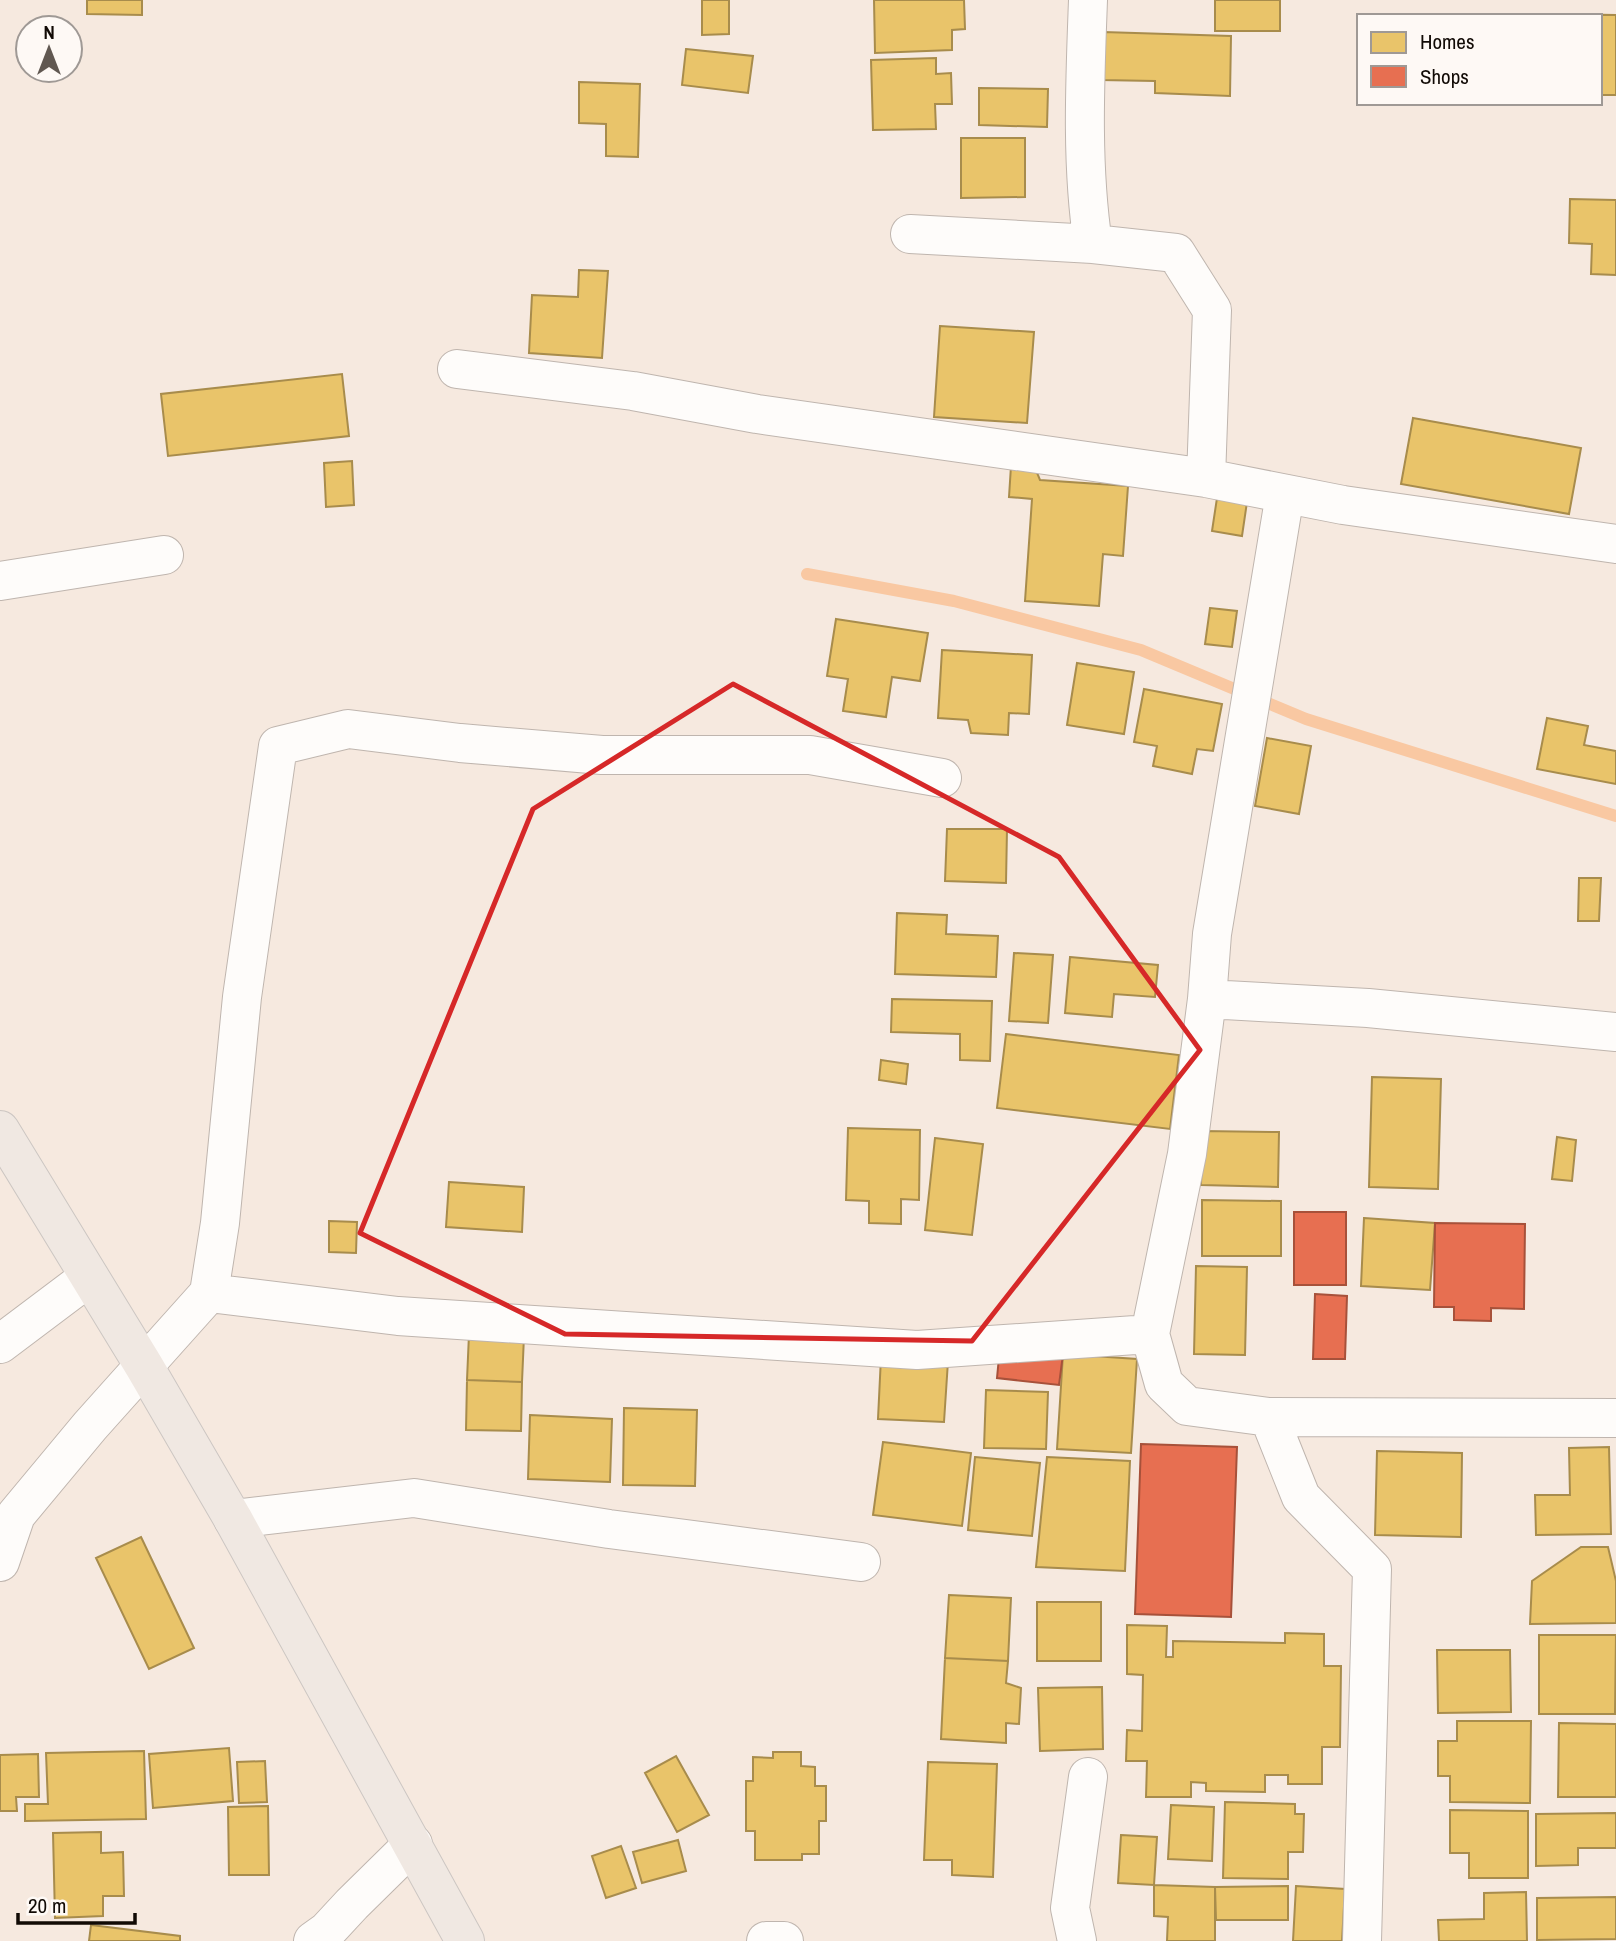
<svg xmlns="http://www.w3.org/2000/svg" width="1616" height="1941" font-family="'Archivo Narrow',sans-serif">
<style>
.homes{fill:#e9c46a;stroke:#a88c4c;stroke-width:2}
.shops{fill:#e76f51;stroke:#a7513a;stroke-width:2}
.lines{fill:none;stroke-linecap:round;stroke-linejoin:round}
.stream{stroke:#f9c8a2;stroke-width:12}
.minor-casing{stroke:#bfb5ae;stroke-width:40}
.major-casing{stroke:#ccc6c2;stroke-width:40}
.minor{stroke:#fefcfa;stroke-width:38}
.major{stroke:#f0e8e2;stroke-width:38}
.marked{fill:none;stroke:#d62828;stroke-width:5;stroke-linejoin:round}
</style>
<rect width="100%" height="100%" fill="#f6e9df"/>
<path class="homes" d="M 87,0 L 142,0 L 142,15 L 87,14 Z
M 702,0 L 729,0 L 729,34 L 702,35 Z
M 874,0 L 964,0 L 965,29 L 952,30 L 952,50 L 875,53 Z
M 1215,0 L 1280,0 L 1280,31 L 1215,31 Z
M 1560,14 L 1616,15 L 1616,95 L 1600,95 L 1600,16 L 1560,16 Z
M 1103,32 L 1231,36 L 1230,96 L 1155,93 L 1155,81 L 1101,80 Z
M 686,49 L 753,56 L 748,93 L 682,85 Z
M 936,58 L 936,74 L 951,73 L 952,104 L 935,104 L 936,129 L 873,130 L 871,60 Z
M 579,82 L 640,84 L 638,157 L 606,156 L 606,124 L 579,123 Z
M 979,88 L 1048,89 L 1047,127 L 979,125 Z
M 961,138 L 1025,138 L 1025,197 L 961,198 Z
M 1570,199 L 1616,200 L 1616,275 L 1591,274 L 1592,244 L 1569,243 Z
M 579,270 L 608,271 L 602,358 L 529,353 L 532,295 L 578,297 Z
M 940,326 L 1034,332 L 1027,423 L 934,417 Z
M 342,374 L 349,436 L 168,456 L 161,394 Z
M 1413,418 L 1581,448 L 1569,514 L 1401,484 Z
M 1031,458 L 1040,480 L 1128,486 L 1123,556 L 1103,554 L 1099,606 L 1025,601 L 1032,499 L 1009,497 L 1011,466 Z
M 352,461 L 354,505 L 326,507 L 324,463 Z
M 1217,498 L 1247,502 L 1242,536 L 1212,531 Z
M 1210,608 L 1237,611 L 1232,647 L 1205,644 Z
M 836,619 L 928,633 L 920,681 L 892,677 L 886,717 L 843,711 L 848,679 L 827,676 Z
M 942,650 L 1032,655 L 1029,714 L 1009,713 L 1008,735 L 971,733 L 968,720 L 938,718 Z
M 1077,663 L 1134,672 L 1124,734 L 1067,725 Z
M 1144,689 L 1222,704 L 1213,751 L 1197,749 L 1192,774 L 1153,766 L 1157,746 L 1134,742 Z
M 1547,718 L 1588,726 L 1584,745 L 1616,751 L 1616,784 L 1537,769 Z
M 1267,738 L 1311,746 L 1299,814 L 1255,806 Z
M 947,829 L 1007,829 L 1006,883 L 945,881 Z
M 1579,878 L 1601,878 L 1599,921 L 1578,921 Z
M 897,913 L 947,915 L 946,934 L 998,936 L 996,977 L 895,974 Z
M 1014,953 L 1053,955 L 1048,1023 L 1009,1021 Z
M 1070,957 L 1158,965 L 1155,997 L 1114,994 L 1112,1017 L 1065,1013 Z
M 892,999 L 992,1001 L 990,1061 L 960,1060 L 960,1034 L 891,1032 Z
M 1006,1034 L 1179,1055 L 1170,1129 L 997,1108 Z
M 881,1060 L 908,1064 L 906,1084 L 879,1080 Z
M 1372,1077 L 1441,1079 L 1438,1189 L 1369,1187 Z
M 848,1128 L 920,1130 L 919,1200 L 901,1199 L 901,1224 L 869,1223 L 869,1201 L 846,1200 Z
M 1202,1131 L 1279,1132 L 1278,1187 L 1201,1185 Z
M 1557,1137 L 1576,1140 L 1572,1181 L 1552,1179 Z
M 935,1138 L 983,1144 L 972,1235 L 925,1230 Z
M 449,1182 L 524,1187 L 522,1232 L 446,1227 Z
M 1202,1200 L 1281,1201 L 1281,1256 L 1202,1256 Z
M 1364,1218 L 1435,1223 L 1430,1290 L 1361,1286 Z
M 329,1221 L 357,1222 L 356,1253 L 329,1252 Z
M 1196,1266 L 1247,1267 L 1245,1355 L 1194,1354 Z
M 469,1334 L 524,1336 L 522,1382 L 467,1380 Z
M 1063,1354 L 1137,1359 L 1131,1453 L 1057,1449 Z
M 881,1357 L 948,1361 L 944,1422 L 878,1419 Z
M 467,1380 L 522,1382 L 521,1431 L 466,1430 Z
M 986,1390 L 1048,1392 L 1046,1449 L 984,1448 Z
M 624,1408 L 697,1410 L 695,1486 L 623,1485 Z
M 530,1415 L 612,1419 L 610,1482 L 528,1479 Z
M 883,1442 L 971,1453 L 962,1526 L 873,1515 Z
M 1609,1447 L 1611,1534 L 1536,1535 L 1535,1495 L 1570,1495 L 1569,1448 Z
M 1377,1451 L 1462,1453 L 1461,1537 L 1375,1535 Z
M 975,1457 L 1040,1463 L 1032,1536 L 968,1530 Z
M 1047,1457 L 1130,1461 L 1125,1571 L 1036,1567 Z
M 141,1537 L 194,1648 L 149,1669 L 96,1558 Z
M 1581,1547 L 1608,1547 L 1616,1581 L 1616,1623 L 1530,1624 L 1532,1581 Z
M 949,1595 L 1011,1598 L 1008,1661 L 945,1658 Z
M 1037,1602 L 1101,1602 L 1101,1661 L 1037,1661 Z
M 1127,1625 L 1167,1626 L 1166,1657 L 1173,1657 L 1173,1641 L 1285,1643 L 1285,1633 L 1324,1634 L 1324,1666 L 1341,1666 L 1340,1747 L 1322,1747 L 1322,1784 L 1288,1784 L 1288,1775 L 1265,1775 L 1265,1792 L 1206,1791 L 1206,1783 L 1191,1782 L 1191,1797 L 1146,1797 L 1147,1761 L 1126,1761 L 1127,1730 L 1142,1731 L 1143,1675 L 1127,1674 Z
M 1539,1635 L 1616,1635 L 1615,1714 L 1539,1714 Z
M 1437,1650 L 1510,1650 L 1511,1712 L 1438,1713 Z
M 945,1658 L 1008,1661 L 1006,1683 L 1021,1688 L 1019,1724 L 1006,1723 L 1006,1743 L 941,1739 Z
M 1102,1687 L 1103,1749 L 1040,1751 L 1038,1688 Z
M 1457,1721 L 1531,1721 L 1530,1803 L 1450,1802 L 1450,1776 L 1438,1776 L 1438,1741 L 1457,1741 Z
M 1559,1723 L 1616,1724 L 1616,1797 L 1558,1797 Z
M 229,1748 L 233,1801 L 153,1808 L 149,1754 Z
M 144,1751 L 146,1819 L 25,1821 L 25,1804 L 48,1804 L 46,1753 Z
M 773,1752 L 801,1752 L 801,1766 L 815,1767 L 815,1786 L 826,1786 L 826,1821 L 819,1821 L 819,1854 L 802,1854 L 802,1860 L 755,1860 L 755,1831 L 746,1831 L 746,1781 L 753,1781 L 753,1757 L 773,1758 Z
M 38,1754 L 39,1797 L 16,1797 L 17,1811 L 0,1811 L 0,1755 Z
M 676,1756 L 709,1815 L 677,1832 L 645,1773 Z
M 265,1761 L 267,1802 L 239,1803 L 237,1762 Z
M 928,1762 L 997,1764 L 993,1877 L 952,1875 L 952,1860 L 924,1860 Z
M 1225,1802 L 1295,1804 L 1295,1814 L 1304,1814 L 1303,1852 L 1288,1852 L 1288,1879 L 1223,1878 Z
M 1171,1805 L 1214,1807 L 1212,1861 L 1168,1859 Z
M 268,1806 L 269,1875 L 229,1875 L 228,1807 Z
M 1450,1810 L 1528,1811 L 1528,1878 L 1469,1878 L 1469,1853 L 1450,1853 Z
M 1616,1813 L 1616,1848 L 1578,1848 L 1578,1865 L 1536,1866 L 1536,1814 Z
M 101,1832 L 101,1853 L 123,1852 L 124,1896 L 103,1896 L 103,1916 L 55,1918 L 53,1833 Z
M 1121,1835 L 1157,1837 L 1154,1885 L 1118,1883 Z
M 678,1840 L 686,1871 L 642,1883 L 633,1852 Z
M 621,1846 L 636,1888 L 606,1898 L 592,1856 Z
M 1154,1885 L 1215,1887 L 1215,1941 L 1167,1941 L 1168,1917 L 1154,1916 Z
M 1288,1886 L 1288,1920 L 1216,1920 L 1215,1887 Z
M 1296,1886 L 1345,1889 L 1342,1941 L 1293,1941 Z
M 1526,1892 L 1527,1941 L 1439,1941 L 1438,1920 L 1484,1919 L 1484,1893 Z
M 1616,1897 L 1616,1939 L 1537,1940 L 1537,1898 Z
M 91,1925 L 180,1936 L 180,1941 L 89,1941 Z"/>
<path class="shops" d="M 1294,1212 L 1346,1212 L 1346,1285 L 1294,1285 Z
M 1435,1223 L 1525,1224 L 1524,1309 L 1491,1308 L 1491,1321 L 1454,1320 L 1454,1307 L 1434,1307 Z
M 1315,1294 L 1347,1296 L 1345,1359 L 1313,1359 Z
M 1000,1347 L 1063,1354 L 1059,1385 L 997,1378 Z
M 1141,1444 L 1237,1447 L 1231,1617 L 1135,1614 Z"/>
<g class="lines">
<path class="stream" d="M 807,574 L 954,601 L 1141,650 L 1306,719 L 1616,816"/>
<defs>
<path id="minor" d="M 1088,0 C 1085,81 1081,164 1093,244
M 910,234 L 1093,244 L 1176,253 L 1212,310 L 1206,478
M 457,369 L 633,391 L 757,414 L 1206,478 L 1343,505 L 1616,544
M 1285,494 L 1212,934 L 1207,999 L 1187,1154 L 1150,1334 L 1164,1384 L 1187,1406 L 1269,1417 L 1616,1418
M 0,581 L 164,555
M 1207,999 L 1368,1008 L 1616,1032
M 209,1293 L 398,1316 L 917,1350 L 1150,1334
M 0,1344 L 89,1277
M 1269,1417 L 1301,1497 L 1372,1569 L 1362,1941
M 233,1519 L 414,1498 L 609,1529 L 861,1562
M 0,1562 L 16,1515 L 90,1426 L 209,1293 L 220,1223 L 242,997 L 278,746 L 348,729 L 460,743 L 602,755 L 810,755 L 942,778
M 313,1941 L 327,1931 L 352,1904 L 413,1844
M 766,1941 L 784,1941
M 1077,1941 L 1070,1908 L 1088,1777"/>
<path id="major" d="M 0,1130 L 144,1366 L 233,1519 L 465,1941"/>
</defs>
<use href="#minor" class="minor-casing"/>
<use href="#major" class="major-casing"/>
<use href="#minor" class="minor"/>
<use href="#major" class="major"/>
</g>
<path class="marked" d="M 733,684 L 1059,857 L 1200,1050 L 972,1341 L 565,1334 L 360,1233 L 533,809 Z"/>
<rect x="1357" y="14" width="245" height="91" fill="#fef9f5" stroke="#9f9995" stroke-width="2"/>
<rect x="1371" y="32" width="35" height="21" fill="#e9c46a" stroke="#9f9995" stroke-width="2"/>
<text x="1420" y="49" font-size="21" fill="#110a05">Homes</text>
<rect x="1371" y="66" width="35" height="21" fill="#e76f51" stroke="#9f9995" stroke-width="2"/>
<text x="1420" y="84" font-size="21" fill="#110a05">Shops</text>
<g transform="translate(49 49)"><circle r="33" fill="#fef9f5" stroke="#9f9995" stroke-width="2"/>
<path d="M0-5L12 26L0 18L-12 26Z" fill="#615851"/>
<text y="-10" font-size="19" font-weight="bold" text-anchor="middle" fill="#110a05">N</text>
</g>
<path d="M18 1913v10h117v-10" fill="none" stroke="#110a05" stroke-width="3.5"/>
<text x="28" y="1913" font-size="21" fill="#110a05" stroke="#fef9f5" stroke-width="5" paint-order="stroke">20 m</text>
</svg>
